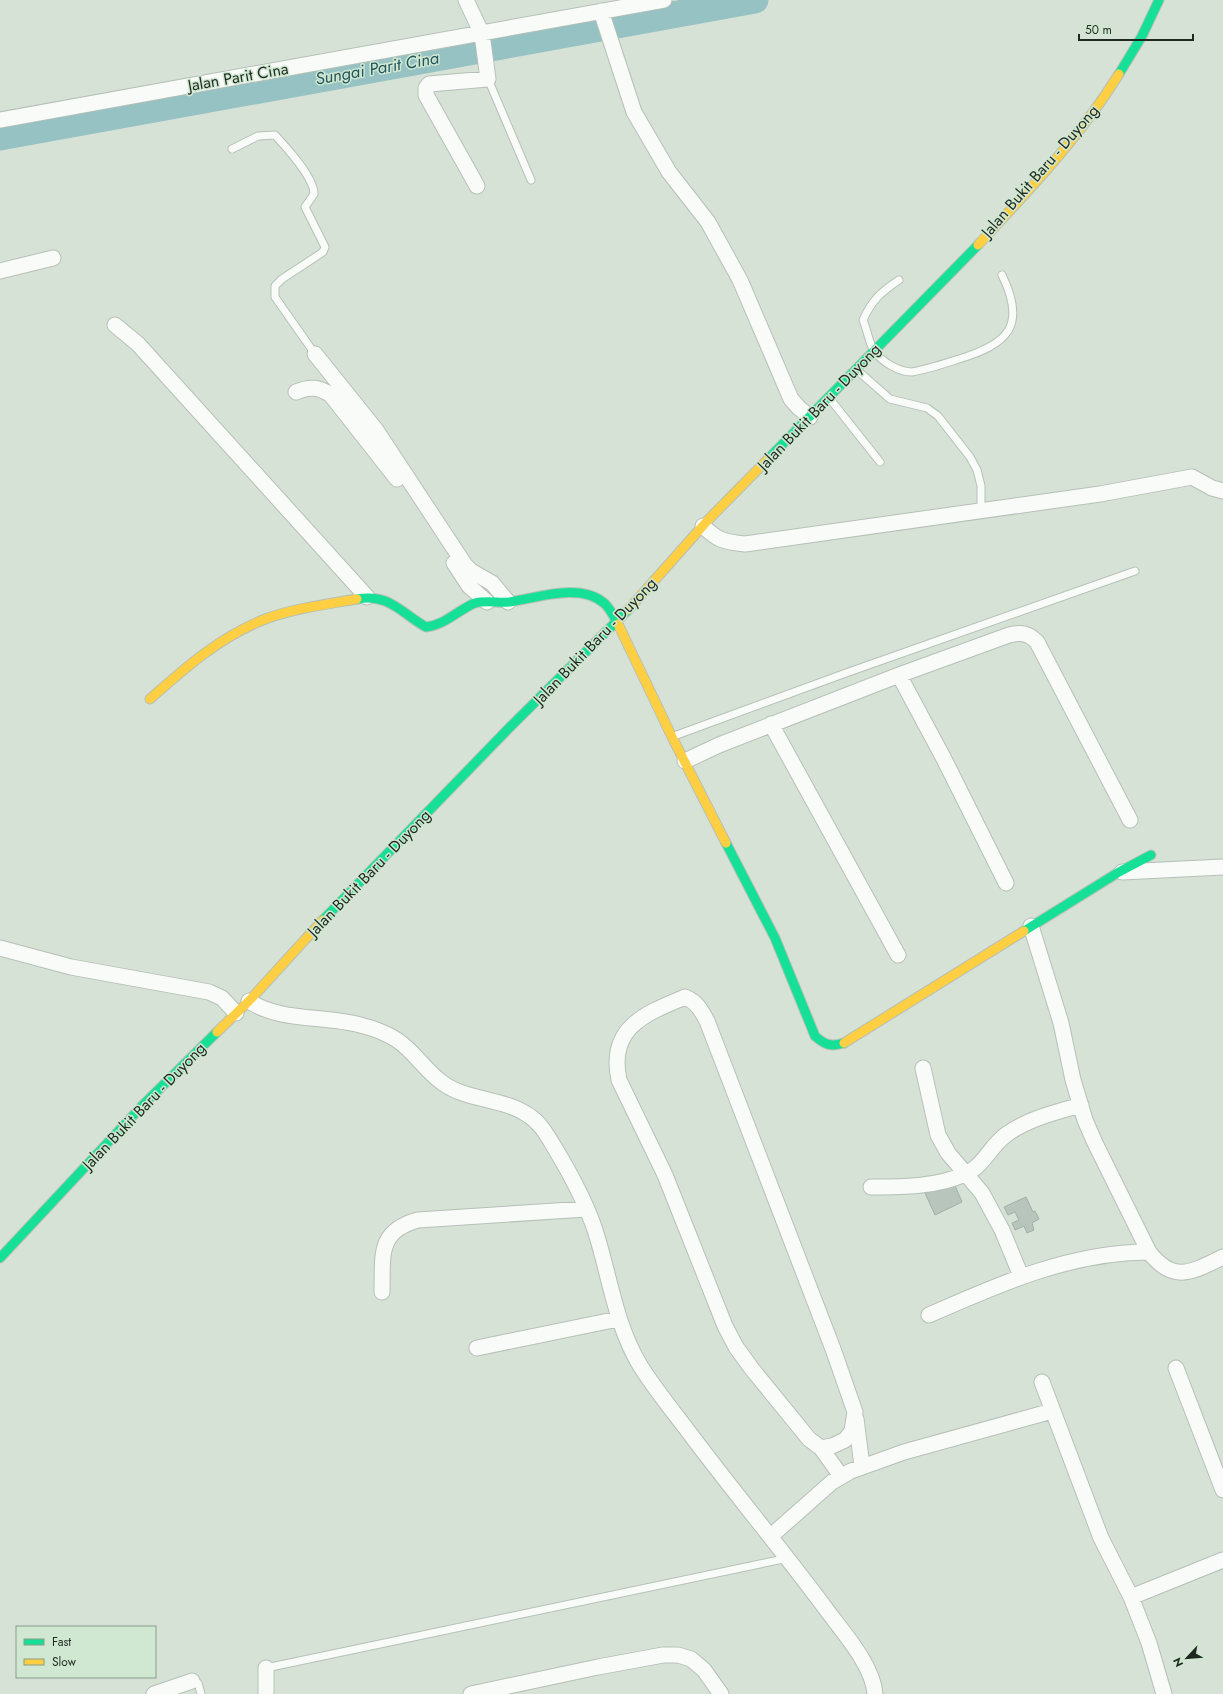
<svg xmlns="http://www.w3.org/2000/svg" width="1223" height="1694" font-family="Jost,sans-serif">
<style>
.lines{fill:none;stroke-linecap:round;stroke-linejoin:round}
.river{stroke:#96c2c4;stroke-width:27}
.building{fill:#b8c5bd;stroke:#a2aea7}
.lane-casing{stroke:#b6c0b7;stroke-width:9}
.street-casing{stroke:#b6c0b7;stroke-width:17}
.fast-casing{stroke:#b6c0b7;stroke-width:11}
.slow-casing{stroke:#b6c0b7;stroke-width:11}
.lane{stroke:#f9fbf9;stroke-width:7}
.street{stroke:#f9fbf9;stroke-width:15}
.fast{stroke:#16e098;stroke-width:9}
.slow{stroke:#ffcf43;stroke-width:9}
.labels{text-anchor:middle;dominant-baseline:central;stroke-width:3;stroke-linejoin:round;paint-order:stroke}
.street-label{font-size:16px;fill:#1f2820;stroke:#d0e8d1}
.water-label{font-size:17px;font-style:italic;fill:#22555c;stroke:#d0e8d1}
</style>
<rect width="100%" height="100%" fill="#d6e2d6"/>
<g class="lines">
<path class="river" d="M 0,137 L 755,0"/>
</g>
<path class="building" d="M 953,1181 L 962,1202 L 935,1215 L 925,1193 Z
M 1026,1197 L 1033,1212 L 1035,1211 L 1039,1219 L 1032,1223 L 1034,1230 L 1027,1233 L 1024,1226 L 1015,1230 L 1012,1223 L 1019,1220 L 1015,1212 L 1008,1215 L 1004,1207 Z"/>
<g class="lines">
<defs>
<path id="lane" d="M 488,79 L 531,180
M 232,149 L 258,136 L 275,135 C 286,147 314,177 314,194 L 305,207 L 325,247 L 323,252 L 282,279 L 275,286 L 275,297 L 315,354
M 899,280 C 881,292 872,300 863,320 C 867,329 869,343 874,351 C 882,362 899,372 912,372 C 928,369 943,364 959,359 C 1008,344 1027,326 1002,275
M 858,371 L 890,399 L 927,408 L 938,416 L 970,457 L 977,470 L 981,486 L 981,510
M 830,399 L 880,462
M 674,736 L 846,673 L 1135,571
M 266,1668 L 788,1558
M 192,1681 L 198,1683 L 201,1694"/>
<path id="street" d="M 466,0 L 482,34 L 488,79 L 429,84 L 426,88 L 426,95 L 477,186
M 601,11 L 634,112 L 669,172 L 708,222 L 740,280 L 791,399 L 799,408 L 810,417
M 0,120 L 664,0
M 0,271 L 53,258
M 115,325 L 138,344 L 367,597
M 315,354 L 376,430 L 465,565 L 471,571 L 492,583 L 508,602
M 296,392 C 310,386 319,387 331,395 L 397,479
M 703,526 C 717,540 724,542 745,544 L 1100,494 L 1192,477 L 1212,488 L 1223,491
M 454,563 L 469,586 L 487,602
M 899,675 L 944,759 L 1006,883
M 771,724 L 898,955
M 685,761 L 719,745 L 899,675 L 1009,635 C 1022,632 1028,633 1037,642 L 1130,820
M 1122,872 L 1223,867
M 1031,926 L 1061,1023 L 1073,1080 L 1085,1120 L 1095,1143 L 1149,1252 C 1174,1284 1192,1272 1223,1257
M 0,948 L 71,967 L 209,992 L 222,998 L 236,1013
M 249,1001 C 280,1022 324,1015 360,1025 C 373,1028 386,1033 397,1040 C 415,1052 426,1072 444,1084 C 469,1101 503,1098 528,1115 C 541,1123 548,1137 556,1150 C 571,1175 586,1203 595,1230 C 610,1276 615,1325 641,1367 C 655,1389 672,1410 688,1431 C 732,1490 779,1546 823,1605 C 840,1629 873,1664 875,1694
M 923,1068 L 938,1135 L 948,1153 L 982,1193 L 1002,1230 L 1021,1276
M 871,1187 C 902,1187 937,1187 965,1174 C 984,1166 990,1146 1007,1134 C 1028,1119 1056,1112 1081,1105
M 382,1292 C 383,1256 377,1231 418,1220 L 586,1209
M 929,1315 C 999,1284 1071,1252 1149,1252
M 477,1348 L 618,1319
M 1176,1368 L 1223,1490
M 1042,1382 L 1101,1538 L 1131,1597 L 1149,1643 L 1164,1694
M 856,1419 L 862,1466
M 821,1448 L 832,1446 L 845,1440 L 852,1431 L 855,1412 L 833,1349 L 707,1021 C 701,1010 697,1002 685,997 C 644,1014 608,1028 619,1080 L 665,1175 L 725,1326 L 736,1347 L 752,1369 L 809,1439 L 821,1448 L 841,1476
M 771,1536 L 832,1482 L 851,1471 L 904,1452 L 1052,1411
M 1131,1597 L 1223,1560
M 266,1668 L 266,1694
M 154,1694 L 192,1681
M 471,1694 L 598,1667 L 663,1655 L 678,1655 L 691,1659 L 704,1670 L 721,1694"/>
<path id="fast" d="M 1119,74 L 1142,36 L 1159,0
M 768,459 L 978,245
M 357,599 C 389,593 401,613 426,627 C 445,625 458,610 475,603 C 485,600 499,603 509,602 C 537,598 580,582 604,603 C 610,608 614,617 618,624
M 726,843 L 775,938 L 815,1036 C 825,1045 831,1047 844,1043
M 323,920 L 510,727 L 628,610
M 1024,931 L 1119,872 L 1151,855
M 0,1258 L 142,1106 L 217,1032"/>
<path id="slow" d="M 978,245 C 1028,191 1080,137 1119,74
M 628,610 L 709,519 L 768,459
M 618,624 L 672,737 L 726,843
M 150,699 C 186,667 222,635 268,618 C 296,608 328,604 357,599
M 217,1032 L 249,1001 L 323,920
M 844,1043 L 1024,931"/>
</defs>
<use href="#lane" class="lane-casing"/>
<use href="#street" class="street-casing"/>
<use href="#fast" class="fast-casing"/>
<use href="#slow" class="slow-casing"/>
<use href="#lane" class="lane"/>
<use href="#street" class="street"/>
<use href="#fast" class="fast"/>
<use href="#slow" class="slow"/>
</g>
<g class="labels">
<g class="street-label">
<text transform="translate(238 77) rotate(-10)">Jalan Parit Cina</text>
<text transform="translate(1040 171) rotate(-49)">Jalan Bukit Baru - Duyong</text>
<text transform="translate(819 407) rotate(-46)">Jalan Bukit Baru - Duyong</text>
<text transform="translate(595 641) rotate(-46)">Jalan Bukit Baru - Duyong</text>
<text transform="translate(369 873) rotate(-46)">Jalan Bukit Baru - Duyong</text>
<text transform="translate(144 1106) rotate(-46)">Jalan Bukit Baru - Duyong</text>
</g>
<g class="water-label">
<text transform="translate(377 68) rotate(-10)">Sungai Parit Cina</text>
</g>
</g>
<rect x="16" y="1626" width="140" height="52" fill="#d0e8d1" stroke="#899b8a"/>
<rect x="24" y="1639" width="20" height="6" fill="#16e098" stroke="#899b8a"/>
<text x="52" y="1646" font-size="12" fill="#1f2820">Fast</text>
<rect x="24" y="1659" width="20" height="6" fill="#ffcf43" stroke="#899b8a"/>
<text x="52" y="1666" font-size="12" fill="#1f2820">Slow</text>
<g transform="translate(1187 1658) rotate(244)" stroke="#d0e8d1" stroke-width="3" paint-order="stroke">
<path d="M0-3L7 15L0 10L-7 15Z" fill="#1f2820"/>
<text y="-6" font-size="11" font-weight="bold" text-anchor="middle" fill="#1f2820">N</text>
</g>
<path d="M1079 34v6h114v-6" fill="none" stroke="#1f2820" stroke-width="2"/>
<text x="1085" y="34" font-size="12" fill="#1f2820" stroke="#d0e8d1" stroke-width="3" paint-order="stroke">50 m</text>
</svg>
